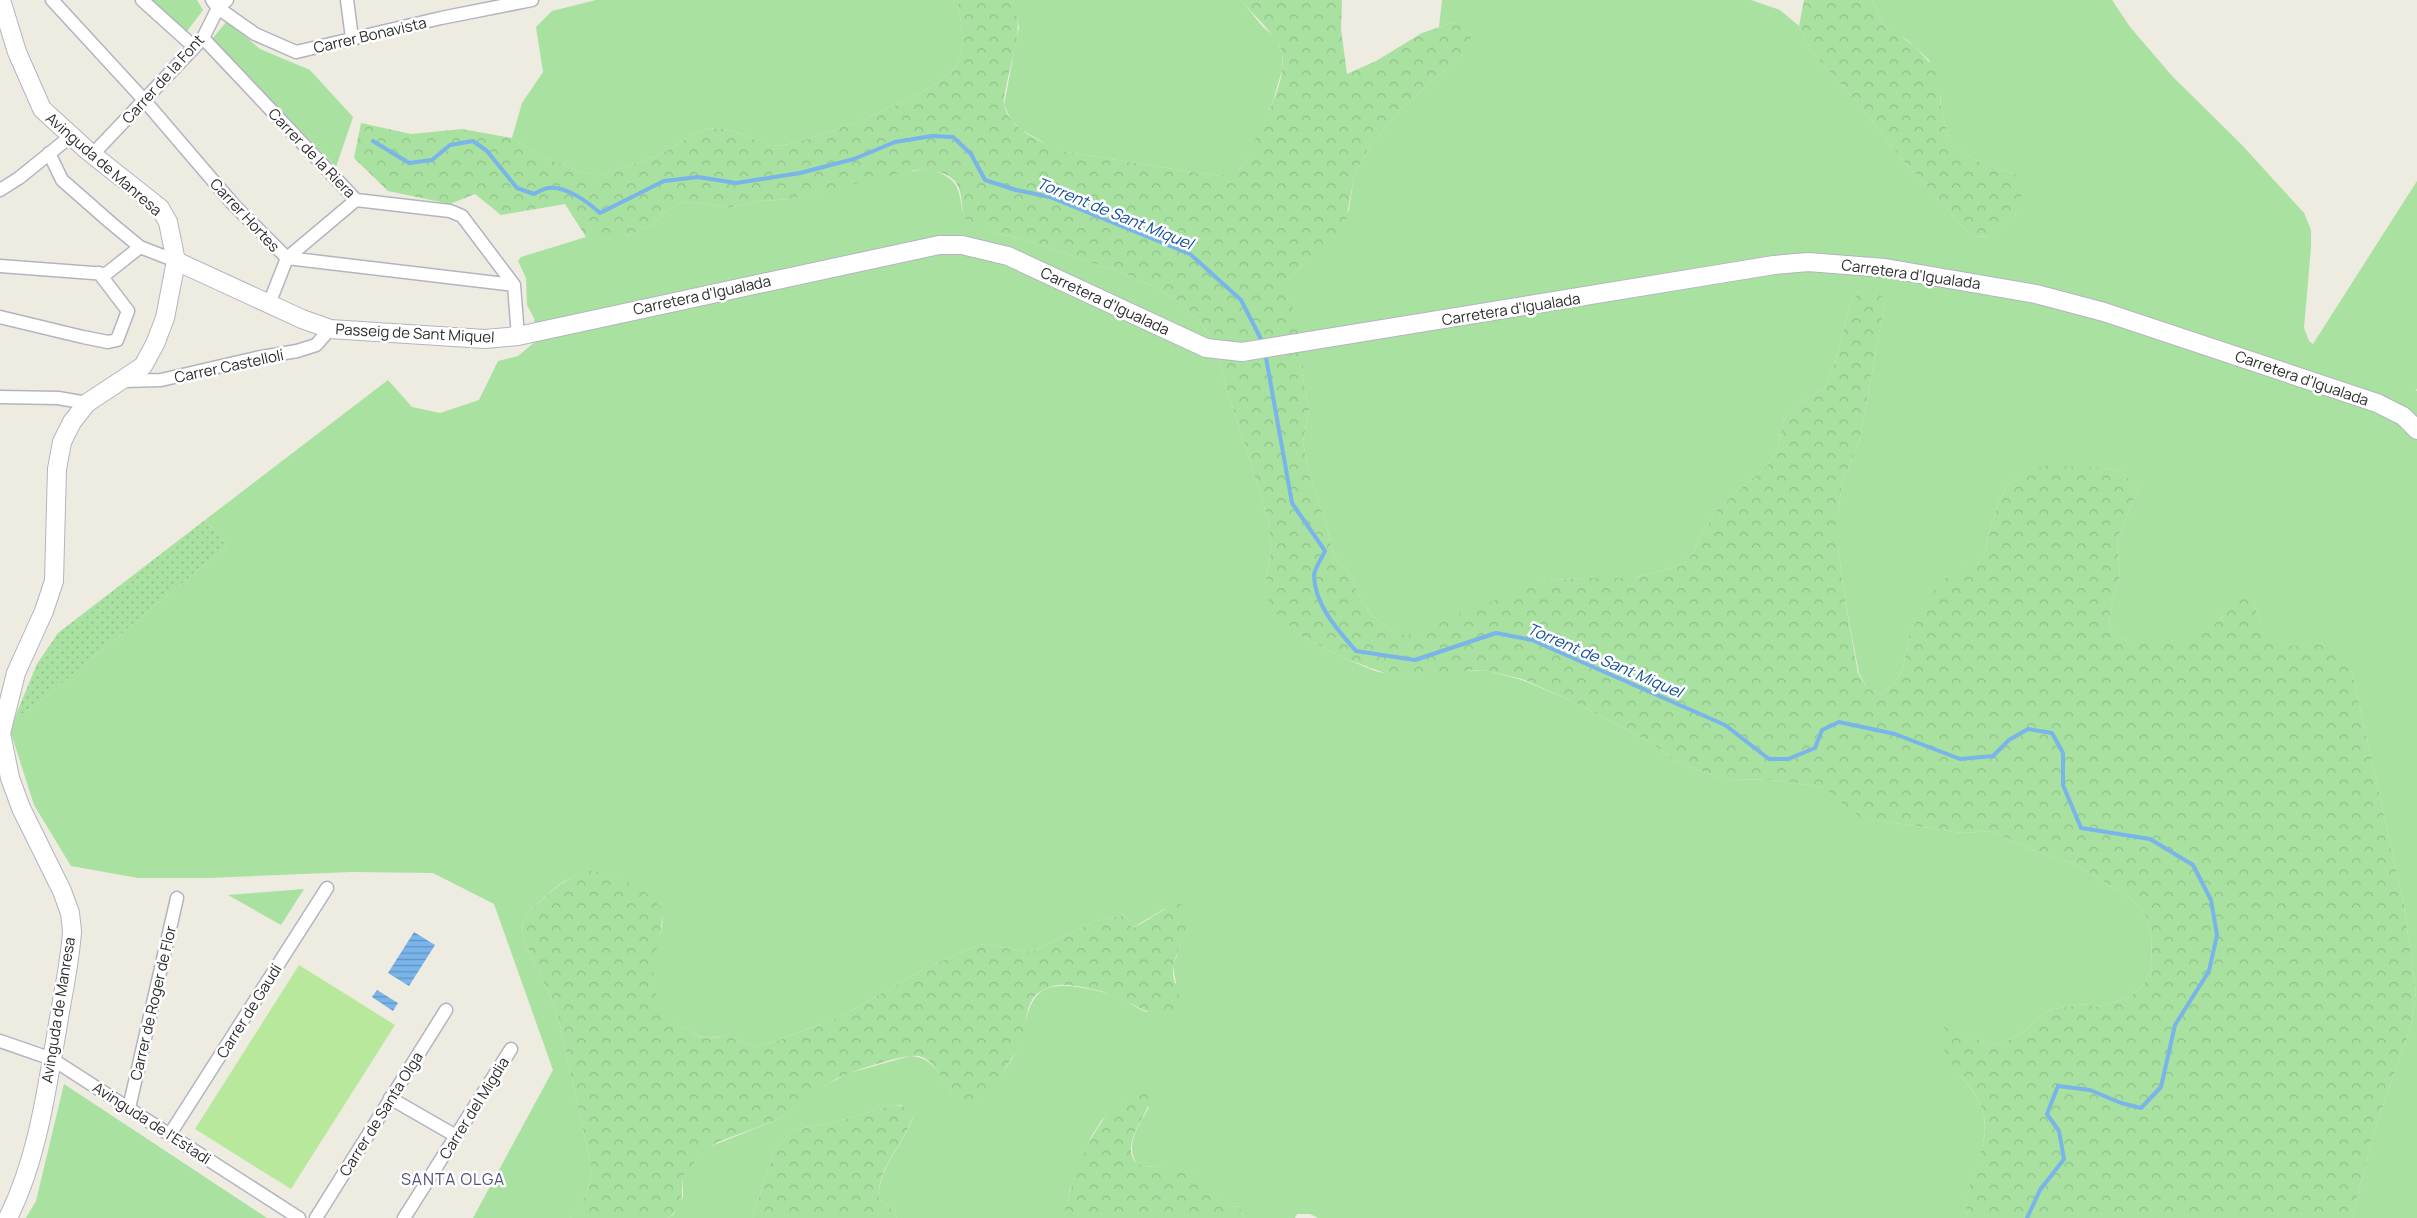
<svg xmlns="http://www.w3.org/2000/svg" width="2417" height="1218" font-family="Manrope,sans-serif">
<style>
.grass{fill:#a8e1a0}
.forest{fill:url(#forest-crowns)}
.garden{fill:url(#garden-dots)}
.pitch{fill:#b8e89c}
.water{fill:url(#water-rules)}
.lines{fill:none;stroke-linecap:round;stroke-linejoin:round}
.stream{stroke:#79b4ea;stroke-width:4}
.street-casing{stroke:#b4b4c0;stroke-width:15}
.secondary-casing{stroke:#b4b4c0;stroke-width:20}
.street{stroke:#fff;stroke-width:12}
.secondary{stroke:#fff;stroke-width:18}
.labels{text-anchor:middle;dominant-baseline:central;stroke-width:5;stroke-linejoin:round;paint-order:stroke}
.street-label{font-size:15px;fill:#2d2d2d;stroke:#fff}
.water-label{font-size:16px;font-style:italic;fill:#144f9b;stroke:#fff}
.neighbourhood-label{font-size:16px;letter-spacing:1px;fill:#504f7d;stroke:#fff}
</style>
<defs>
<pattern id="forest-crowns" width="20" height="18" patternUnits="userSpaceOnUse" patternTransform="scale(1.25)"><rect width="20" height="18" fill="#a8e1a0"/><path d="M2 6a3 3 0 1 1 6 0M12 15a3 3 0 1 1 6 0" fill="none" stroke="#91c18a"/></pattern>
<pattern id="garden-dots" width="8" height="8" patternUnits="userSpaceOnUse" patternTransform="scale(1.25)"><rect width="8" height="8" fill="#a8e1a0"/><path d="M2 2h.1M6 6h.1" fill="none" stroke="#91c18a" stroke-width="1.8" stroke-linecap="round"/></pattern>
<pattern id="water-rules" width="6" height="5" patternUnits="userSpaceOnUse" patternTransform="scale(1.25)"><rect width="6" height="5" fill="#79b4ea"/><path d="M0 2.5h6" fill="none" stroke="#6493be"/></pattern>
</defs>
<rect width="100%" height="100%" fill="#eeebe1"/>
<path class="grass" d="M 149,0 L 197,0 L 203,10 L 185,34 Z
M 596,0 L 957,0 C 961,19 967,49 955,67 C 937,94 804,147 772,146 C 766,146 760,141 754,139 C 739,133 723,126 707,129 C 691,132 678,146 663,153 C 642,162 618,169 595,177 L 543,157 L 512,138 L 522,103 L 543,72 L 536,27 L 552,11 Z
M 1013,0 L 1241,0 L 1263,27 L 1276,38 L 1282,53 L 1282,70 L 1273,101 L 1246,163 L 1234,174 L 1217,176 L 1067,152 L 1051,147 L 1022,130 L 1011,120 L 1004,105 L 1019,27 Z
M 1442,0 L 1751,0 L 1780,10 L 1799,26 L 1813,53 L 1863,109 L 1901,158 L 1972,237 L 1990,236 L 2012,219 L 2019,211 L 2013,173 L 1985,165 L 1961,151 L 1948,137 L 1941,107 L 1941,97 L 1929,60 L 1906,39 L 1888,31 L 1882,23 L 1872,0 L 2112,0 L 2130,27 L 2173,77 L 2241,144 L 2304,213 L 2311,230 L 2311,247 L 2304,328 L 2309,341 L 2313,344 L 2417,181 L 2417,389 L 2415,390 L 2417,391 L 2417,1218 L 2352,1218 L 2373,1135 L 2411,1025 L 2416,992 L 2404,905 L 2352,672 L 2310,645 L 2294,647 L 2278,643 L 2265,632 L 2253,602 C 2246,605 2237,606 2231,610 C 2221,616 2215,627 2204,633 C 2177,649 2145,645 2116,637 L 2109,623 L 2111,607 L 2120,576 L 2117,539 L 2139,487 L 2120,471 L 2104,468 L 2085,468 L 2017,477 L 2006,488 L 1999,502 L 1988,535 L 1986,551 L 1976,565 L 1960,569 L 1917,622 L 1909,636 L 1903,668 L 1895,683 L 1881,694 L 1867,688 L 1859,673 L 1845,600 L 1838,547 L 1838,516 L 1842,483 L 1860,439 L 1885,301 L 1860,290 L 1850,304 L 1837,357 L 1824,388 L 1795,407 L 1784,420 L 1777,451 L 1767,466 L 1718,509 L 1700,536 L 1695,551 L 1682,565 L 1634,578 L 1582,578 L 1547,581 L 1416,635 L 1397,635 L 1372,615 L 1362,601 L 1348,571 L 1334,557 L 1327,528 L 1310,477 L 1303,442 L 1309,409 L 1302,373 L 1304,362 L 1289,301 L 1289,279 L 1300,267 L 1312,257 L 1349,210 L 1354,177 L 1369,147 L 1401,109 L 1462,55 L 1454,22 L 1439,27 Z
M 227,21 L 260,49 L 310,70 L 353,117 L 336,167 L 212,39 Z
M 931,169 C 963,182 957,188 964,217 C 983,232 1008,235 1031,242 C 1058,249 1084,261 1110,269 C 1149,281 1191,302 1211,339 L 1268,518 L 1271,552 L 1265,584 L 1301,636 L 1344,658 L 1375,671 L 1406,678 L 1456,670 L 1489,671 L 1522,680 L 1568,699 L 1650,742 L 1676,762 L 1723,779 L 1772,780 L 1822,787 L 1860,816 L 1875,820 L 1962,833 L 1993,831 L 2027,848 L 2073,863 L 2127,896 L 2139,906 L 2147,918 L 2151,934 L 2152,967 L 2144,984 L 2130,997 L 2101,1007 L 2084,1004 L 2048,1010 L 2022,1033 L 2007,1041 L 1992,1045 L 1945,1028 C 1947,1038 1947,1052 1952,1061 C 1962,1081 1980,1094 1984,1117 C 1990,1152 1962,1184 1967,1218 L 1318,1218 L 1310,1214 L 1297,1214 L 1295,1218 L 1245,1218 L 1239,1206 L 1231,1207 C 1221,1196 1195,1172 1181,1169 C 1166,1165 1151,1169 1137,1164 C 1124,1144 1139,1126 1149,1107 L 1128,1096 L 1101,1121 L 1091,1137 L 1070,1189 L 1064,1218 L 897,1218 L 893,1210 L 879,1199 C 877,1168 904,1145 913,1117 L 901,1105 L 892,1105 L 836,1122 L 793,1130 L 775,1150 L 752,1218 L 668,1218 L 674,1214 L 683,1197 L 683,1176 L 694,1160 L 709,1147 L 779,1119 L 819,1090 L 846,1074 L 910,1056 C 933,1057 941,1076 951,1093 L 975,1100 C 989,1087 1004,1074 1013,1057 C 1033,1018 1020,975 1083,988 C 1095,990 1109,993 1120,998 C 1130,1002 1137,1009 1147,1012 L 1176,983 L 1173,966 L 1187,928 L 1164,909 L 1132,928 L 1125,915 L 1096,921 L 1034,951 C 1015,953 998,943 979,945 L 928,967 L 842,1016 L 771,1043 L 753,1047 L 727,1034 C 708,1041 702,1038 685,1029 C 651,1012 648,975 657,943 C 659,935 664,925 662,917 C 656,901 646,893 632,885 C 580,855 558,884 522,919 L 523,937 L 557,1012 L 591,1165 C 593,1186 584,1203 570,1218 L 473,1218 L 553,1070 L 494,904 L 433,873 L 351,872 L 208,878 L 138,878 L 71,866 L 34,805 L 10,730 L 15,717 L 31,709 L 227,546 L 205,520 L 388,380 L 412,407 L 440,413 L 479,400 L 498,361 L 518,356 L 536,341 L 534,318 L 527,305 L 526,278 L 518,261 L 521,257 L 586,237 L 626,237 L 653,224 L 665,212 L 680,203 L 695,202 L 728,208 L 760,201 L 792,199 L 900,172 Z
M 304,889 L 281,925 L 228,895 Z
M 64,1084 L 267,1218 L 26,1218 L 36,1201 Z"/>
<path class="forest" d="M 957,0 L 1013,0 C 1024,32 1013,52 1007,83 C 1006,89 1003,99 1004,105 C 1009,130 1046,145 1067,152 L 1217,176 C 1228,174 1235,174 1244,165 C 1249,160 1250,150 1253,144 C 1265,116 1286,86 1282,54 C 1280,38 1252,14 1241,0 L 1342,0 L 1341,29 L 1347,74 L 1376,61 L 1422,33 L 1454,22 L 1470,25 L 1471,42 L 1462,55 L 1401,109 L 1369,147 L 1354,177 L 1345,226 L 1336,238 L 1300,267 L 1289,279 L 1289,301 L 1302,325 L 1313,356 L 1304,362 L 1302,373 L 1309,409 L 1303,442 L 1310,477 L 1327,528 L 1334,557 L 1348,571 L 1362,601 L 1372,615 L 1397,635 L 1416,635 L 1458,614 L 1547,581 L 1582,578 L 1634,578 L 1682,565 L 1695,551 L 1700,536 L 1718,509 L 1767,466 L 1777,451 L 1784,420 L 1795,407 L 1824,388 L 1837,357 L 1850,304 L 1860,290 L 1876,288 L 1885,301 L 1860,439 L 1842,483 L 1838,516 L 1838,547 L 1845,600 L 1858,673 L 1867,688 L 1881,694 L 1895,683 L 1903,668 L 1909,636 L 1932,592 L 1943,580 L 1960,569 L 1976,564 L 1986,551 L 1988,535 L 1999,502 L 2006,488 L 2017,477 L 2032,469 L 2048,465 L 2104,468 L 2120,471 L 2139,487 L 2117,539 L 2120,576 L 2111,607 L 2109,623 L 2116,637 C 2168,651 2210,644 2239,595 L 2253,602 C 2279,679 2309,624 2342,655 C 2346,660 2349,667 2352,672 L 2404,905 L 2416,992 L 2411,1025 L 2373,1135 L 2352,1218 L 1967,1218 C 1961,1183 1991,1151 1984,1116 C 1978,1088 1952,1072 1943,1046 C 1941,1041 1944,1033 1944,1027 L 1992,1045 L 2007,1041 L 2022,1033 L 2048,1010 L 2084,1004 L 2101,1007 L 2130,997 L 2144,984 L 2152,967 L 2151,934 L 2147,918 L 2139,906 L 2127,896 L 2073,863 L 2027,848 L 1993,831 L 1962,833 L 1875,820 L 1860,817 L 1822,787 L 1772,780 L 1723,779 L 1676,762 L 1650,742 L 1568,699 L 1522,679 L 1489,671 L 1472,670 L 1406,678 L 1390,675 L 1344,658 L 1301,636 L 1276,613 L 1268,600 L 1265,584 L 1271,552 L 1268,518 L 1211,339 C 1191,302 1149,281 1110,269 C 1084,261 1058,249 1031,242 C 1008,235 983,232 964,218 C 962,209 962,194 958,186 C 951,171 928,169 914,170 L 792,199 L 760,201 L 728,208 L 695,202 L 680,203 L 665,212 L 653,224 L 626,237 L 586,237 L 565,204 L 501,215 L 475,194 L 450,204 L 388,191 L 354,158 L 361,123 L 411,134 L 462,129 L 512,138 L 543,157 L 595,177 C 618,169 642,162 663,153 C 678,146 691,132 707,129 C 723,126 739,133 754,139 C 760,141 766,146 772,146 C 804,147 937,94 955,67 C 967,49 961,19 957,0 Z
M 1804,0 L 1872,0 L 1882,23 L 1888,31 L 1898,34 L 1914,46 L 1935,68 L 1940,87 L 1941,107 L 1948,137 L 1961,151 L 1985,165 L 2013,173 L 2020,180 L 2022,190 L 2019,211 L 2012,219 L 1990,236 L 1972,237 L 1901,158 L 1863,109 L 1813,53 L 1799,26 Z
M 590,871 C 617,874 645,887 662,909 C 664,943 641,973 662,1007 C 668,1017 676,1025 687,1030 C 703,1039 710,1041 727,1034 L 753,1047 L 771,1043 L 842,1016 L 928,967 L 979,945 C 998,943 1015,953 1034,951 L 1096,921 L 1125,915 L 1132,928 C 1148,922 1165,905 1181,904 C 1199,924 1176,946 1173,968 C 1172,980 1179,991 1180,1003 L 1175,1011 L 1167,1018 C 1149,1014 1137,1006 1121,999 C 1105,991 1083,986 1065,985 C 1055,984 1041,989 1034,997 C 1026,1008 1026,1022 1023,1034 C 1013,1062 993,1090 967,1105 C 951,1099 948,1086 939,1073 C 934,1066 928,1058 919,1056 C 905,1053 849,1072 836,1079 L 779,1119 L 718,1142 L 702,1153 L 683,1176 L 681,1207 L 668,1218 L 570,1218 C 584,1203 593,1186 591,1165 L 557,1012 L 523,937 L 522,919 C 541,901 563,876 590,871 Z
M 1144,1089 L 1151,1096 C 1148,1114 1133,1128 1131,1146 C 1129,1177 1164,1162 1182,1169 C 1199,1175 1220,1194 1231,1207 L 1239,1206 L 1245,1218 L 1064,1218 C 1071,1176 1098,1101 1144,1089 Z
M 892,1105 C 903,1105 907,1108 913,1116 C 904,1145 876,1168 879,1199 L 893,1210 L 897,1218 L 752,1218 L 775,1150 L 793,1130 L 836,1122 Z"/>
<path class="garden" d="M 205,520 L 227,546 L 31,709 L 15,717 L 37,664 L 58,633 Z"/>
<path class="pitch" d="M 299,965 L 395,1025 L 291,1189 L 195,1129 Z"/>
<path class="water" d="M 414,932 L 435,945 L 409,986 L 388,973 Z
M 377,990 L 398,1003 L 393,1011 L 372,997 Z"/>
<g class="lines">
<path class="stream" d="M 373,141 L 409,163 L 432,160 L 450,145 L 473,141 L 487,151 L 517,188 L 534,194 C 538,192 544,188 549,188 C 566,186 588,202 600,213 L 664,181 L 698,177 L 736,183 L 800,173 L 854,159 L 895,142 L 932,136 L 953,137 L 971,154 L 985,180 L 1016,190 L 1050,197 L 1190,254 L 1241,300 L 1263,343
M 1265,352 L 1292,503 L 1325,551 C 1322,558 1314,569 1314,576 C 1315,606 1338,630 1356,651 L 1415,660 L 1496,633 L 1532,640 L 1725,725 L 1769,759 L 1788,759 L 1815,748 L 1822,730 L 1839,722 L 1895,734 L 1960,759 L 1993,756 L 2009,740 L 2028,729 L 2052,733 L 2063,753 L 2063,785 L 2081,828 L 2150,839 L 2193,865 L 2211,900 L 2217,935 L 2209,971 L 2175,1025 L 2161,1087 L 2141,1108 L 2121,1103 L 2090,1090 L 2058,1086 L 2047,1114 L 2059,1131 L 2064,1159 L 2040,1190 L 2027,1218"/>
<defs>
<path id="street" d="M 52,0 L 144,100 L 233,204 L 287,258 L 514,285
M 142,0 L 193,46
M 212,0 L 218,8 L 255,34 L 296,52 L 441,18 L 532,0
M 347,0 L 352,38
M 203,38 L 356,200 L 450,211 L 462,216 L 514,285 L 518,336
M 49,153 L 62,180 L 111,223 L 140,247 L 176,261
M 93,154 L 203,38 L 218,8 L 227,0
M 0,190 L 19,178 L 71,136
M 0,266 L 106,274 L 140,247
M 269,304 L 287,258 L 356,200
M 0,317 L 83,337 L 108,342 L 117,340 L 128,311 L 99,273
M 122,381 L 161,380 L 256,358 L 297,351 L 316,345 L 330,329
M 0,397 L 58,398 L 87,403
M 0,1041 L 52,1059 L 299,1218
M 390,1098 L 456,1136
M 129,1108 L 177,898
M 170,1134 L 327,888
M 316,1218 L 446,1010
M 404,1218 L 511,1049"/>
<path id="secondary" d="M 1,0 L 17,52 L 42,109 L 88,151 L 160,208 L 168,222 L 176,261 L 165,318 L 155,344 L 143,366 L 87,403 L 72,422 L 62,442 L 57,469 L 54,581 L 44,611 L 16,673 L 1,733 L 10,778 L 21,808 L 62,891 L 70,913 L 72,931 C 70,964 62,997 57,1030 C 46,1093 37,1160 8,1218
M 176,261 L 302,319 L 330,329 L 485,339 L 518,336 L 939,245 L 962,245 L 1008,256 L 1206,348 L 1242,352 L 1774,265 L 1808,262 L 1885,268 L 2036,294 L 2104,312 L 2377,403 L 2403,416 L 2417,430"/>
</defs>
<use href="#street" class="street-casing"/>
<use href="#secondary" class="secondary-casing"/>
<use href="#street" class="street"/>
<use href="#secondary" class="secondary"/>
</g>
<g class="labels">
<g class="street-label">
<text transform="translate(370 35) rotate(-13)">Carrer Bonavista</text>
<text transform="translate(163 79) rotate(-48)">Carrer de la Font</text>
<text transform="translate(312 153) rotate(46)">Carrer de la Riera</text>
<text transform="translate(104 164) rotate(41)">Avinguda de Manresa</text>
<text transform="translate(245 215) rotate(47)">Carrer Hortes</text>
<text transform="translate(1911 274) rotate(8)">Carretera d'Igualada</text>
<text transform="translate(702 295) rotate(-12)">Carretera d'Igualada</text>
<text transform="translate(1105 301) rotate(25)">Carretera d'Igualada</text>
<text transform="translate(1511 309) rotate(-9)">Carretera d'Igualada</text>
<text transform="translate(415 333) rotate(3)">Passeig de Sant Miquel</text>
<text transform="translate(229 366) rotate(-12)">Carrer Castellolí</text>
<text transform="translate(2302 378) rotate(19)">Carretera d'Igualada</text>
<text transform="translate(153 1003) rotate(-77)">Carrer de Roger de Flor</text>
<text transform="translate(58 1010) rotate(-81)">Avinguda de Manresa</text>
<text transform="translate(249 1011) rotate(-58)">Carrer de Gaudí</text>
<text transform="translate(474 1108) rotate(-58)">Carrer del Migdia</text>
<text transform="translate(381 1114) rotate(-58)">Carrer de Santa Olga</text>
<text transform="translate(152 1123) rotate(33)">Avinguda de l'Estadi</text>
</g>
<g class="water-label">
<text transform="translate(1115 213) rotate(22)">Torrent de Sant Miquel</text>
<text transform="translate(1605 660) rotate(23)">Torrent de Sant Miquel</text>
</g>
<g class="neighbourhood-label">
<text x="453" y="1179">SANTA OLGA</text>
</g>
</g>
</svg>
